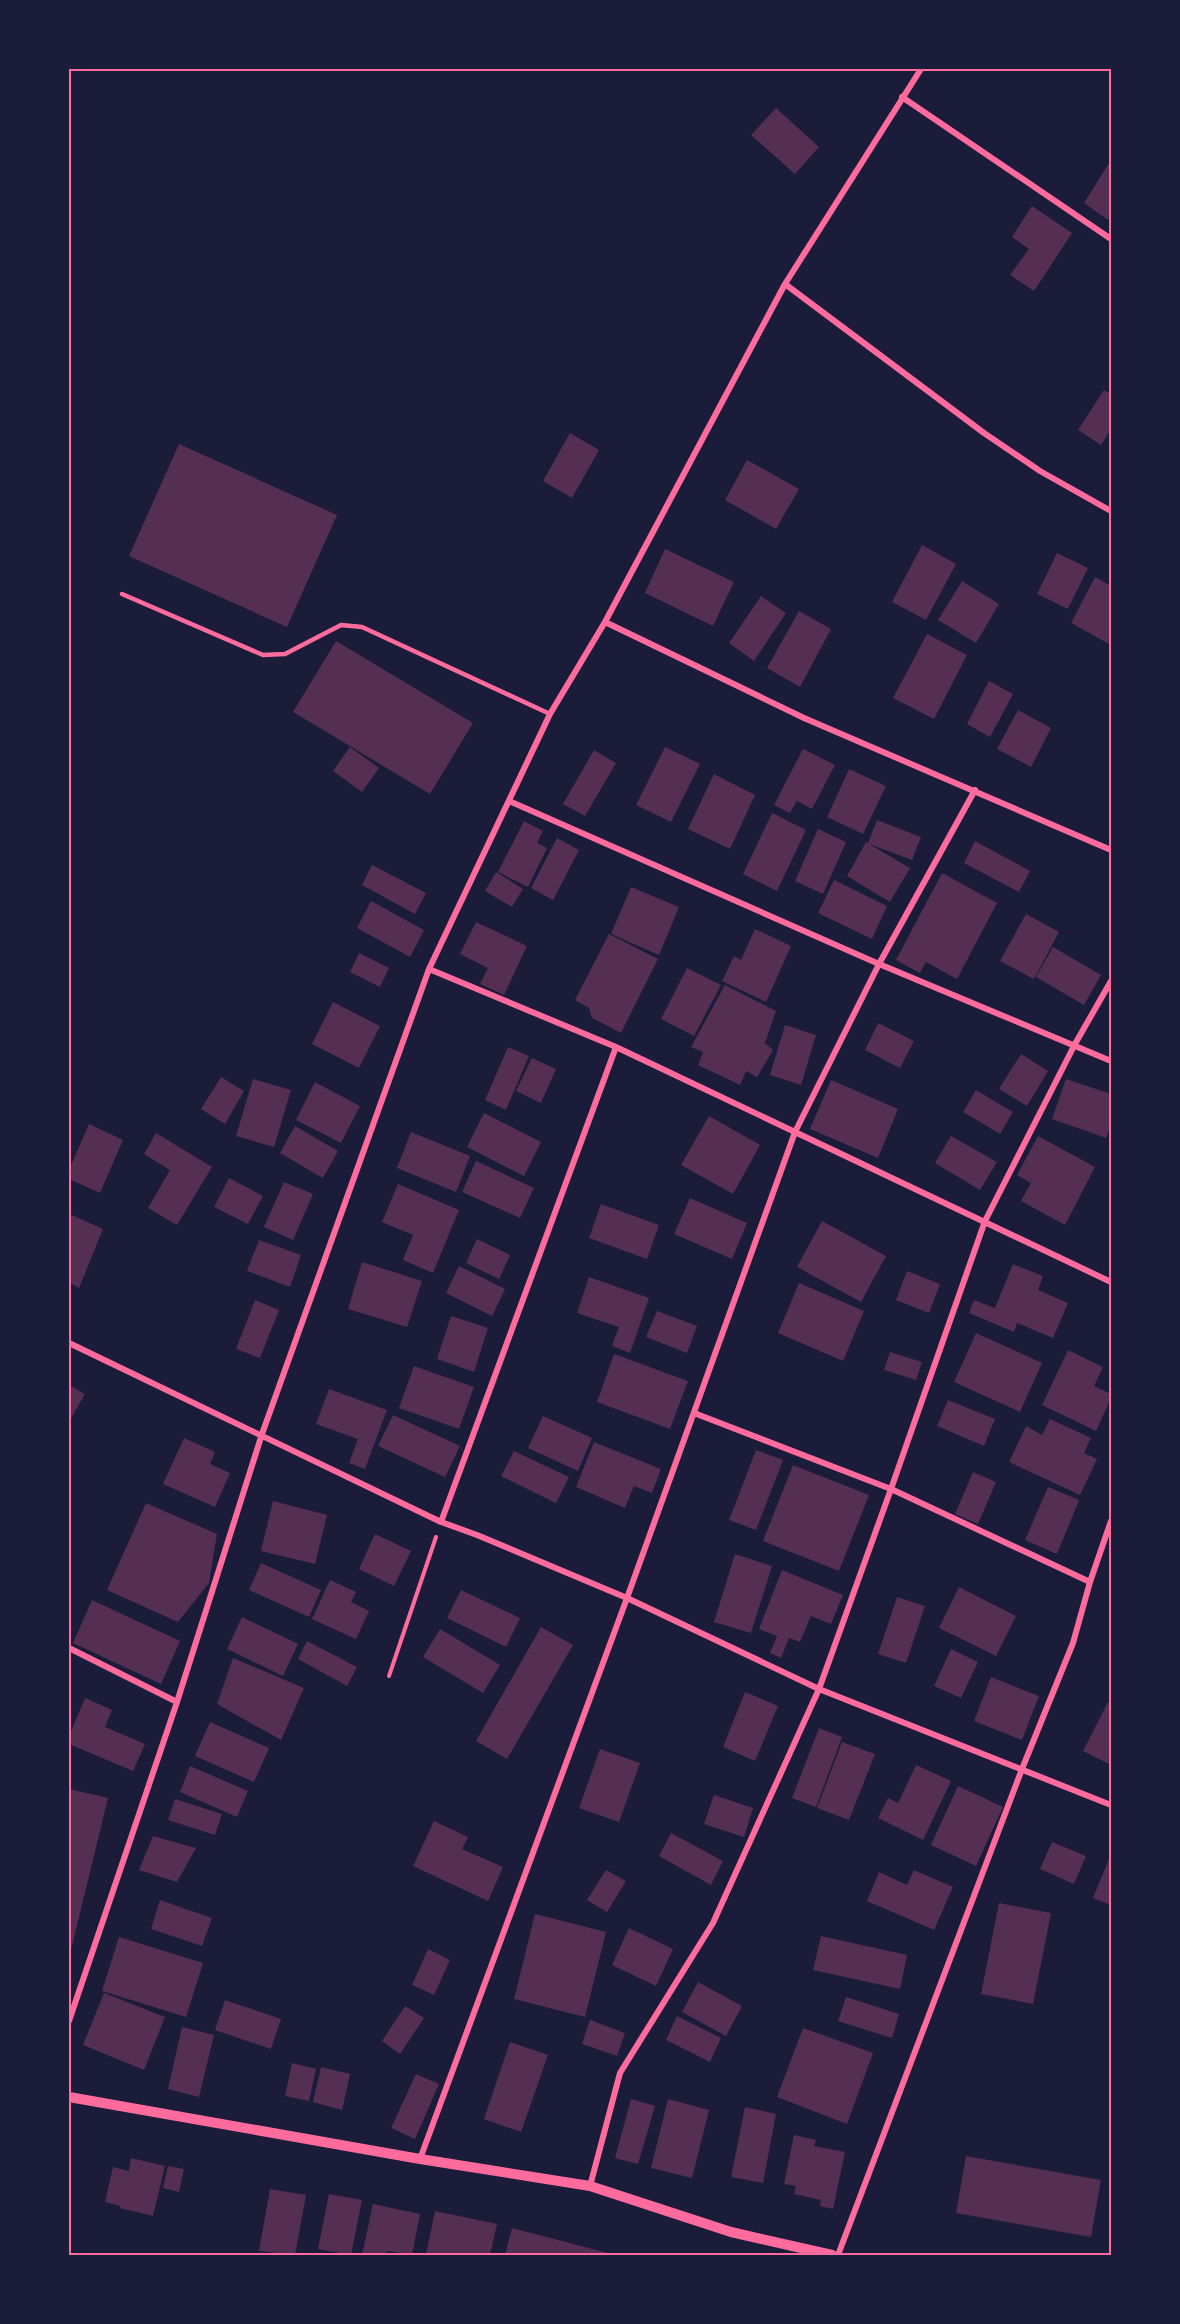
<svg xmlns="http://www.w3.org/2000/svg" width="1180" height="2324" font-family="'Titillium Web',sans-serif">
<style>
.building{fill:#542f53}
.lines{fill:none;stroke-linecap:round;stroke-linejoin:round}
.path{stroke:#ff6b9d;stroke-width:4}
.service{stroke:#ff6b9d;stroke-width:4.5}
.minor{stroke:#ff6b9d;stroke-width:6}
.tertiary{stroke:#ff6b9d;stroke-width:10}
.neatline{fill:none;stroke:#ff6b9d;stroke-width:2}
</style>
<rect width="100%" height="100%" fill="#1b1b3a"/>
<path class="building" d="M 776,108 L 819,147 L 795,174 L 751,135 Z
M 1111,160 L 1111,215 L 1108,220 L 1084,203 Z
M 1032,206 L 1072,233 L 1034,291 L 1010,275 L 1029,249 L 1012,237 Z
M 1104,390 L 1111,394 L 1111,429 L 1101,445 L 1078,430 Z
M 570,433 L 599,450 L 572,498 L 543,481 Z
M 179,444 L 337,515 L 287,627 L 129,556 Z
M 747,460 L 799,489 L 776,529 L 725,500 Z
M 922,545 L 956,564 L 926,620 L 892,602 Z
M 665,549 L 734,582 L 713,626 L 645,593 Z
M 1057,553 L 1088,568 L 1068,609 L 1037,594 Z
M 1095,577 L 1111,586 L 1111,645 L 1071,623 Z
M 962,581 L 999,604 L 976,643 L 938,620 Z
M 761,596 L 786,613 L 754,661 L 729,643 Z
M 799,611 L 831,629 L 800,687 L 767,668 Z
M 927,634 L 967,655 L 934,719 L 893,698 Z
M 336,641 L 473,723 L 430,794 L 293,712 Z
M 989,681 L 1013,694 L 990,737 L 967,724 Z
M 1018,710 L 1051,728 L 1031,767 L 997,749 Z
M 350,747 L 379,768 L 362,792 L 333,771 Z
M 665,747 L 700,764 L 671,822 L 636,805 Z
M 803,749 L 835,765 L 812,809 L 797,801 L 790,813 L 774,805 Z
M 594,750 L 616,763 L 585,816 L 563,804 Z
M 849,769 L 886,786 L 863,834 L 827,817 Z
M 714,774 L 755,795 L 730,849 L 688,829 Z
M 772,813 L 806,830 L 777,891 L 743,874 Z
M 877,820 L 921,837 L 912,860 L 869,844 L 910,868 L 890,902 L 847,876 L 866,842 L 868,843 Z
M 524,821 L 543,831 L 537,843 L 547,848 L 528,887 L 498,872 Z
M 818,829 L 846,842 L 823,894 L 795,881 Z
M 557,838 L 579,850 L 553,900 L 531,888 Z
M 975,841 L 1030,871 L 1019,892 L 964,863 Z
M 372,865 L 426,893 L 415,914 L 362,885 Z
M 496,872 L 523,889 L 512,907 L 485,891 Z
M 942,873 L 997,903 L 957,979 L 926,962 L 920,973 L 896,960 Z
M 834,880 L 887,906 L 872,939 L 818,913 Z
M 631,887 L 679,907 L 659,955 L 611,934 Z
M 371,901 L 424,930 L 410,957 L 357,928 Z
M 1026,914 L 1059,932 L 1034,979 L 1000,961 Z
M 476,922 L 527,946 L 504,995 L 480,984 L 488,968 L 460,954 Z
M 755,929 L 791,946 L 766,1002 L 722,981 L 734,956 L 741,960 Z
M 609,934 L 658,959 L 621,1033 L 592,1018 L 589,1008 L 575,1000 Z
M 1053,947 L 1101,975 L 1084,1005 L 1036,977 Z
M 359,953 L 389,968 L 380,987 L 350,972 Z
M 687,968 L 721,985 L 694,1036 L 661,1019 Z
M 725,985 L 776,1011 L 765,1043 L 773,1050 L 757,1077 L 746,1071 L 740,1085 L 698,1065 L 703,1052 L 691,1047 Z
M 333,1002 L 380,1026 L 359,1068 L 312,1044 Z
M 878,1023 L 914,1041 L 900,1068 L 865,1050 Z
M 785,1025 L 816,1035 L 801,1085 L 770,1075 Z
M 508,1047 L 529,1056 L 506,1110 L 485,1100 Z
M 1021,1054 L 1048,1071 L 1027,1106 L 999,1089 Z
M 532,1058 L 556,1069 L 541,1103 L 516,1091 Z
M 221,1077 L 244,1091 L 225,1124 L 201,1109 Z
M 253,1079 L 291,1090 L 274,1147 L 236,1136 Z
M 1066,1079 L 1111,1094 L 1111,1124 L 1106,1138 L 1052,1119 Z
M 831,1080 L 898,1109 L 878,1158 L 810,1129 Z
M 315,1082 L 360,1106 L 341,1143 L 296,1120 Z
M 976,1090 L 1013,1112 L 1000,1134 L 963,1112 Z
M 484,1113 L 541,1142 L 524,1176 L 467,1147 Z
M 709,1116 L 760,1145 L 733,1194 L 681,1165 Z
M 89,1124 L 123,1140 L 100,1193 L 69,1179 L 69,1170 Z
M 295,1126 L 338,1151 L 323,1178 L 280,1153 Z
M 411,1132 L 470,1156 L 456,1192 L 397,1168 Z
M 156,1133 L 212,1167 L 177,1225 L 148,1208 L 170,1170 L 144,1154 Z
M 951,1136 L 997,1162 L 980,1190 L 935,1163 Z
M 1038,1136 L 1095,1167 L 1065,1225 L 1021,1201 L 1031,1183 L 1017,1175 Z
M 476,1161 L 534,1188 L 520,1218 L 462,1192 Z
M 229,1178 L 263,1196 L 248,1224 L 214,1207 Z
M 284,1182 L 313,1194 L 293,1240 L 264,1227 Z
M 398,1184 L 459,1210 L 433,1273 L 403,1260 L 413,1235 L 382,1222 Z
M 690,1198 L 747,1223 L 732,1259 L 674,1234 Z
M 601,1204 L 659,1225 L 647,1259 L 589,1238 Z
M 69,1214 L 103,1229 L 79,1288 L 69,1282 Z
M 822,1221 L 886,1256 L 861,1302 L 797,1267 Z
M 477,1239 L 510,1255 L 499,1279 L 466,1263 Z
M 259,1240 L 301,1255 L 290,1287 L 247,1271 Z
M 362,1262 L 422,1281 L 407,1327 L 348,1309 Z
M 1013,1264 L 1043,1276 L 1038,1290 L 1068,1303 L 1053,1338 L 1017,1323 L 1014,1332 L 969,1313 L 974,1300 L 995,1308 Z
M 459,1266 L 505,1289 L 492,1316 L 446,1293 Z
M 907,1271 L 940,1284 L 929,1313 L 896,1300 Z
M 589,1277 L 649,1298 L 630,1353 L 612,1346 L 619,1327 L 577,1313 Z
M 799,1283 L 864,1311 L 843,1361 L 778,1333 Z
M 255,1300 L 279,1310 L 260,1358 L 236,1349 Z
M 657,1311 L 697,1326 L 687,1353 L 646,1337 Z
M 451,1316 L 488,1328 L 474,1372 L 437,1359 Z
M 976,1333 L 1042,1363 L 1020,1412 L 954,1382 Z
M 1068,1350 L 1103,1367 L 1094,1386 L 1111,1394 L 1111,1398 L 1096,1431 L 1042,1405 Z
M 890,1352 L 922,1362 L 916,1380 L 884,1370 Z
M 614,1354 L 688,1381 L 670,1429 L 597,1402 Z
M 414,1366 L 474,1387 L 459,1429 L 399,1408 Z
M 69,1385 L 85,1394 L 69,1422 Z
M 329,1389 L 387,1410 L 365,1469 L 349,1463 L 358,1439 L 316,1424 Z
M 948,1400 L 995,1419 L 984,1446 L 937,1426 Z
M 393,1415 L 460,1446 L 445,1477 L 378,1446 Z
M 543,1416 L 592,1438 L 578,1471 L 528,1448 Z
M 1050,1419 L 1091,1438 L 1084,1453 L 1097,1459 L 1080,1495 L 1009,1462 L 1026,1426 L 1042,1435 Z
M 184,1438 L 215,1452 L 210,1464 L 230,1473 L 215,1507 L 163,1484 Z
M 594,1442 L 661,1469 L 652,1493 L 634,1486 L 625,1508 L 576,1487 Z
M 756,1450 L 783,1460 L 756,1530 L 729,1520 Z
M 514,1451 L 569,1477 L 556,1503 L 501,1476 Z
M 793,1465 L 869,1495 L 839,1571 L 763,1541 Z
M 973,1472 L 996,1482 L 978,1524 L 955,1514 Z
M 1048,1487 L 1079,1500 L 1057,1554 L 1025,1540 Z
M 273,1501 L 327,1515 L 315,1564 L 261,1551 Z
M 146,1503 L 217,1534 L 209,1583 L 178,1622 L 107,1590 Z
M 375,1534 L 411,1551 L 394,1586 L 359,1569 Z
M 735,1554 L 772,1566 L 751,1633 L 714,1622 Z
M 261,1563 L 321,1590 L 309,1617 L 249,1590 Z
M 782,1570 L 843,1595 L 831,1624 L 811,1616 L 800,1642 L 789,1638 L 781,1658 L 770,1653 L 777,1636 L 759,1629 Z
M 330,1580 L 356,1592 L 351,1602 L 369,1611 L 356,1639 L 312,1619 Z
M 959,1587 L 1016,1616 L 996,1656 L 939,1628 Z
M 461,1590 L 520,1618 L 506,1647 L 447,1618 Z
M 897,1597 L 925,1606 L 906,1663 L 878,1654 Z
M 92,1600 L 180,1641 L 161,1684 L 73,1643 Z
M 242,1617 L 298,1644 L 283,1676 L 227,1649 Z
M 541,1627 L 573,1645 L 507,1759 L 476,1741 Z
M 440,1629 L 500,1665 L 483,1693 L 423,1657 Z
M 307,1641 L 357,1667 L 347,1686 L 298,1659 Z
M 951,1649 L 978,1662 L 961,1698 L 934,1686 Z
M 233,1658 L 304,1688 L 281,1740 L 217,1704 Z
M 991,1677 L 1039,1696 L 1022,1740 L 974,1721 Z
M 745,1692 L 778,1706 L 755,1761 L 723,1747 Z
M 85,1698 L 112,1710 L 105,1727 L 145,1744 L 133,1771 L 69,1744 L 69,1736 Z
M 1108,1702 L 1111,1703 L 1111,1765 L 1083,1751 Z
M 210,1722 L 269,1748 L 254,1782 L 195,1756 Z
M 819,1728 L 842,1737 L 816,1807 L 792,1798 Z
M 842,1742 L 875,1754 L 849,1820 L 817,1808 Z
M 600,1749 L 640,1763 L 619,1822 L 579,1808 Z
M 916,1765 L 951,1781 L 923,1840 L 878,1818 L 888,1798 L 898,1803 Z
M 190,1766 L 248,1791 L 237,1817 L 180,1792 Z
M 958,1786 L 1003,1807 L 976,1866 L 931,1845 Z
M 69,1789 L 108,1798 L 70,1954 L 69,1954 Z
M 714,1795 L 753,1808 L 744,1837 L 704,1824 Z
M 175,1799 L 222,1814 L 215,1835 L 168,1820 Z
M 434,1821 L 468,1837 L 462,1849 L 503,1867 L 488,1901 L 413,1866 Z
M 671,1833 L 723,1861 L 711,1885 L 659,1856 Z
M 153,1836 L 196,1848 L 177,1882 L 139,1870 Z
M 1052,1842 L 1086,1856 L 1074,1884 L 1040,1869 Z
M 1111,1854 L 1111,1905 L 1093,1898 Z
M 606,1870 L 626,1881 L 607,1912 L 587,1900 Z
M 914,1870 L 953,1887 L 934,1930 L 867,1901 L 879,1872 L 907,1885 Z
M 160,1900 L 212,1918 L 202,1946 L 151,1929 Z
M 999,1903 L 1051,1913 L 1033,2004 L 981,1994 Z
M 535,1914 L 606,1932 L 585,2017 L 514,1999 Z
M 629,1928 L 673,1949 L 656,1986 L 612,1965 Z
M 821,1936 L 907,1955 L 900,1989 L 813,1970 Z
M 119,1937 L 203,1963 L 186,2017 L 102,1991 Z
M 428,1949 L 450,1960 L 434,1995 L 412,1985 Z
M 698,1982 L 742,2006 L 726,2036 L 682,2012 Z
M 104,1993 L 165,2017 L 144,2070 L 83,2045 Z
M 846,1997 L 899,2014 L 892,2038 L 838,2021 Z
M 225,2000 L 281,2019 L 271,2049 L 215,2030 Z
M 405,2006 L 424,2018 L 400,2054 L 382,2041 Z
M 677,2016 L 721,2038 L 710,2062 L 666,2040 Z
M 590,2020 L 625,2033 L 617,2056 L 582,2044 Z
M 182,2027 L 214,2035 L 199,2097 L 168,2089 Z
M 803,2028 L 873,2053 L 847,2124 L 777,2097 Z
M 510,2042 L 548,2055 L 521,2132 L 484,2119 Z
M 292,2063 L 316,2069 L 309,2101 L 285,2096 Z
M 321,2067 L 350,2074 L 342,2110 L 313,2102 Z
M 416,2074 L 439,2084 L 415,2139 L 391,2128 Z
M 631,2099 L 655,2106 L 638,2164 L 615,2158 Z
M 668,2099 L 709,2110 L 692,2178 L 651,2168 Z
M 745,2107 L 776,2114 L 763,2183 L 731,2177 Z
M 794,2135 L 816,2140 L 814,2146 L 845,2152 L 833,2209 L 820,2206 L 821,2200 L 794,2194 L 796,2186 L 784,2184 Z
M 966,2156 L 1101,2180 L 1091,2237 L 956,2213 Z
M 131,2158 L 165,2166 L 153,2216 L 120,2208 L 120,2206 L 105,2202 L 113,2167 L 129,2171 Z
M 168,2166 L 184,2169 L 179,2192 L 163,2188 Z
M 270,2189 L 306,2195 L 295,2255 L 259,2251 Z
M 329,2194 L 362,2200 L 351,2255 L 318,2249 Z
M 373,2204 L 420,2214 L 412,2255 L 387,2251 L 386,2255 L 362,2255 Z
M 435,2211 L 497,2224 L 490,2255 L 426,2255 Z
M 512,2228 L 612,2254 L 612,2255 L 505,2255 Z"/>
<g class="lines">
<path class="path" d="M 389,1676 L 436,1537"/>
<path class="service" d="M 122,594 L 263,655 L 285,654 L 341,625 L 362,627 L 550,714"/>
<path class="minor" d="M 902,97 L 1111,239
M 785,284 L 984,433 L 1040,471 L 1111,511
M 605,622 L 804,718 L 1111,850
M 509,801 L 879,964 L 1111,1061
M 429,969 L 616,1047 L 1111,1282
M 69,1343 L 441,1522 L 477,1535 L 627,1598 L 819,1689 L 1111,1805
M 694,1413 L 891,1489 L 1090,1582
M 441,1522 L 616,1047
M 69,1648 L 177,1702
M 69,2021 L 177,1702 L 262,1434 L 429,969 L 550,714 L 605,622 L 785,284 L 921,69
M 420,2159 L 627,1598 L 795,1132 L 879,964 L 975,790
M 590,2186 L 620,2073 L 713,1923 L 819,1689 L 891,1489 L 985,1221 L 1075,1044 L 1111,981
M 838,2255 L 1022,1769 L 1073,1643 L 1090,1582 L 1111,1521"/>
<path class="tertiary" d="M 69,2097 L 420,2159 L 590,2186 L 731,2232 L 832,2255"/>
</g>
<rect width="1180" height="2324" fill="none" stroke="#1b1b3a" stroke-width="141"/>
<rect x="70" y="70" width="1040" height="2184" class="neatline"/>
</svg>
